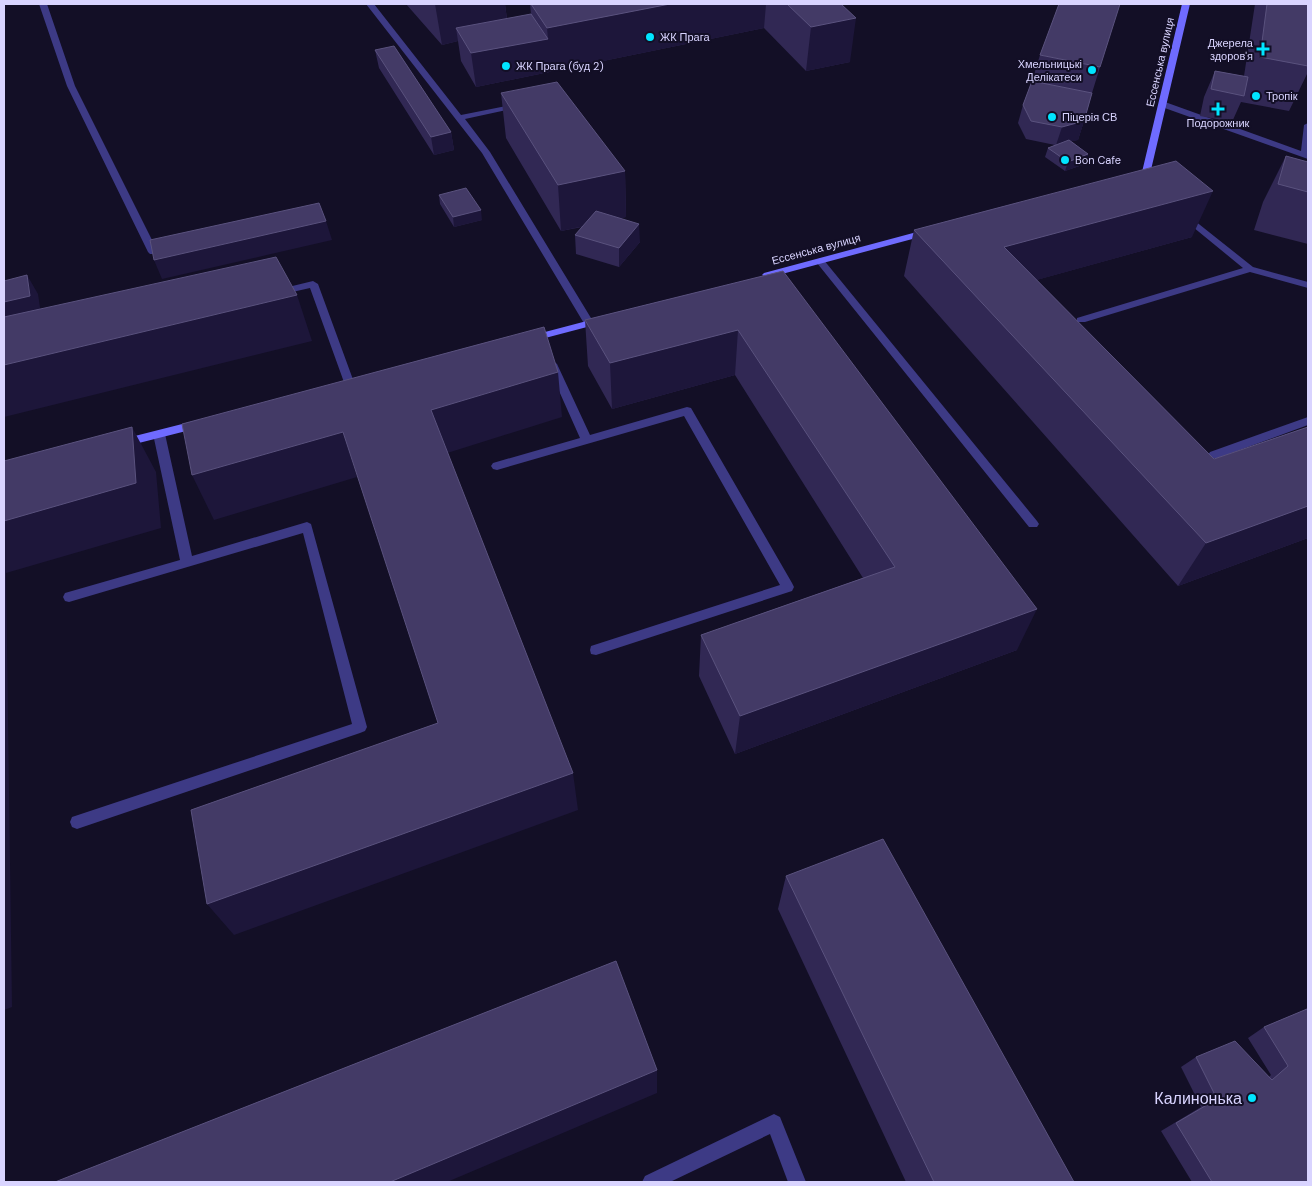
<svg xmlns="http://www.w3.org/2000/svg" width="1312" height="1186" font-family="'DM Sans',sans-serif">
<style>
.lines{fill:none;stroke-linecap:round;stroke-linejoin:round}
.lane{fill:#3d3a85;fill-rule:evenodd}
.street{fill:#3d3a85;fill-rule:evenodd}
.secondary{fill:#6f6bff;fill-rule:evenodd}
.wall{fill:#312854}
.shaded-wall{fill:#1d163a}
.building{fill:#433a66;stroke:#5a527e}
.poi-dot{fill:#00e5ff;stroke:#130f26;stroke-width:2}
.labels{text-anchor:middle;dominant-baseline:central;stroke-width:4;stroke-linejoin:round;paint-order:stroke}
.far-poi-label{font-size:11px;fill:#d9d4ff;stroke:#130f26;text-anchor:start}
.far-street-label{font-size:11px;fill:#d9d4ff;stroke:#130f26}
.near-poi-label{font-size:16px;fill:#d9d4ff;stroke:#130f26;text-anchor:end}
</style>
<rect width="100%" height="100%" fill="#130f26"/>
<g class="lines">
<path class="lane" d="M 39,4 L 47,4 L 75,86 L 158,252 L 156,254 L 150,254 L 148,252 L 67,86 Z
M 1159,102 L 1165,102 L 1301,151 L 1304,125 L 1308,123 L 1308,159 L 1159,106 Z
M 1185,213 L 1253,267 L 1308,282 L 1308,288 L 1250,272 L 1085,322 L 1077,322 L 1077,318 L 1243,268 L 1182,218 L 1182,214 Z
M 313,281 L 318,284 L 355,385 L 354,388 L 350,389 L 345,385 L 310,288 L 279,295 L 274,292 L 276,290 Z
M 552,360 L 557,364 L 590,435 L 687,407 L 691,408 L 792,583 L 794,587 L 792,591 L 596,655 L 591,654 L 590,650 L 591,646 L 780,585 L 684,416 L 497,470 L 493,469 L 491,466 L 493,463 L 580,438 L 547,364 Z
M 1308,417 L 1308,425 L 1218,458 L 1210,458 L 1208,455 L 1210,452 Z
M 159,430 L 165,434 L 192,556 L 307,522 L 311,524 L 367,727 L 365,731 L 360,733 L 77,829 L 72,827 L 70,822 L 72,817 L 352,724 L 303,533 L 69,602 L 65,601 L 63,597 L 65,593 L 180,560 L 153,434 Z
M 774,1114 L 780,1117 L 806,1182 L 788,1182 L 770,1134 L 670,1182 L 642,1182 L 645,1176 Z"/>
<path class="street" d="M 366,4 L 374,4 L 461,115 L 521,103 L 521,107 L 465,119 L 490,152 L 594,323 L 593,325 L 585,325 L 482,153 Z
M 820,258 L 823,259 L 1037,521 L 1039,524 L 1037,527 L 1029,527 L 817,263 L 815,261 Z"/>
<path class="secondary" d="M 1182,4 L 1190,4 L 1150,174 L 1139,179 L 1133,179 L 1133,175 L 1142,172 Z
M 928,229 L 933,232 L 931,234 L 767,278 L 762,275 L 764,273 Z
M 602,317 L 606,318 L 606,322 L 530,342 L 525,339 L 526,337 Z
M 198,420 L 204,424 L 202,427 L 123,447 L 117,443 L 123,439 Z"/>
</g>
<path class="wall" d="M 406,4 L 505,4 L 507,19 L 531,14 L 530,4 L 841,4 L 850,62 L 806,71 L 764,28 L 476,87 L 461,61 L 458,41 L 442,45 Z
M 1255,4 L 1308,4 L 1308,72 L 1289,111 L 1241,102 L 1232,122 L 1200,116 L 1204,97 L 1215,71 L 1244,76 Z
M 375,50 L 451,132 L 454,150 L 434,155 L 379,68 Z
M 1040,55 L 1100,67 L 1092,93 L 1084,121 L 1078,140 L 1071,141 L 1088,154 L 1085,164 L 1065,171 L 1045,157 L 1048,148 L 1055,145 L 1026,139 L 1018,123 L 1023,105 L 1032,81 Z
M 501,93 L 625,171 L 626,217 L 620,218 L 640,242 L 619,267 L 576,254 L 575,235 L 582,227 L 561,231 L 506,138 Z
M 1286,156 L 1308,162 L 1308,244 L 1254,230 L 1263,202 Z
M 439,195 L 482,220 L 454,227 L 440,204 Z
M 914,230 L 1192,237 L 1036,280 L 1214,459 L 1308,427 L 1308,538 L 1178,586 L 904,276 Z
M 783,271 L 1017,650 L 735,754 L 699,676 L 701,635 L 863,578 L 735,375 L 612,409 L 588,366 L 585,320 Z
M 786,876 L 1074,1182 L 906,1182 L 778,909 Z
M 1307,1009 L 1308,1182 L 1192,1182 L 1161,1131 L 1201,1107 L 1181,1067 L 1196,1057 L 1269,1077 L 1271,1075 L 1248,1038 L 1264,1027 Z"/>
<path class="shaded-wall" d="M 435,4 L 505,4 L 508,29 L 456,28 L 458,41 L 442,45 Z
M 670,4 L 766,4 L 764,28 L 476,87 L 471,53 L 548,39 L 547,28 Z
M 856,18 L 850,62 L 806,71 L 811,27 Z
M 1084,121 L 1078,140 L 1056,145 L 1062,127 Z
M 451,132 L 454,150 L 434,155 L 431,137 Z
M 1088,154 L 1085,164 L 1065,171 L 1068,162 Z
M 625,171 L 626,217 L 561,231 L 558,185 Z
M 1213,191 L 1192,237 L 990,293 L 1004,247 Z
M 481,210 L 482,220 L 454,227 L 453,217 Z
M 326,221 L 332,240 L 162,279 L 154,260 Z
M 639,224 L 640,242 L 619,267 L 619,248 Z
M 27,275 L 38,294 L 41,314 L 4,323 L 4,302 Z
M 297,295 L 312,341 L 4,417 L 4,365 Z
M 738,330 L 735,375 L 612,409 L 610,363 Z
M 558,372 L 562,417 L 441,455 L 431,410 Z
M 132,427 L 156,472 L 161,528 L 6,573 L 12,1007 L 4,1010 L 4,521 Z
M 343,432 L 357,477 L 214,520 L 192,475 Z
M 1308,506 L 1308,538 L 1178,586 L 1206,543 Z
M 1037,609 L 1017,650 L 735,754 L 740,716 Z
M 573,773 L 578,810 L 234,935 L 207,904 Z
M 657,1070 L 657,1093 L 447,1182 L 390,1182 Z"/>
<path class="building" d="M 531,4 L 670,4 L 547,28 Z
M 787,4 L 841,4 L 856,18 L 811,27 Z
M 1059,4 L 1120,4 L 1100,67 L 1040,55 Z
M 1267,4 L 1308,4 L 1308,66 L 1260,57 Z
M 531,14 L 548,39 L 471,53 L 456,28 Z
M 394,46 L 451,132 L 431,137 L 375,50 Z
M 1215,71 L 1248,77 L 1244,96 L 1211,89 Z
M 1032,81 L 1092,93 L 1084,121 L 1062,127 L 1031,121 L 1023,105 Z
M 557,82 L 625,171 L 558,185 L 501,93 Z
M 1069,140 L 1088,154 L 1068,162 L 1048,148 Z
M 1286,156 L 1308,162 L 1308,192 L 1278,184 Z
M 1176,161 L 1213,191 L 1004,247 L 1214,459 L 1308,427 L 1308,506 L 1206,543 L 914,230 Z
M 466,188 L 481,210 L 453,217 L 439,195 Z
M 319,203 L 326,221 L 154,260 L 150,240 Z
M 596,211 L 639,224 L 619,248 L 575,235 Z
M 276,257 L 297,295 L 4,365 L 4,317 Z
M 783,271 L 1037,609 L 740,716 L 701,635 L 895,567 L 738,330 L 610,363 L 585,320 Z
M 27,275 L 30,296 L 4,302 L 4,281 Z
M 544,327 L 558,372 L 431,410 L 573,773 L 207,904 L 191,810 L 438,723 L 343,432 L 192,475 L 182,424 Z
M 132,427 L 136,483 L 4,521 L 4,461 Z
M 883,839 L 1074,1182 L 934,1182 L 786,876 Z
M 616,961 L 657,1070 L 390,1182 L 55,1182 Z
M 1307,1009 L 1308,1011 L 1308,1182 L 1212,1182 L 1176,1123 L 1217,1099 L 1196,1057 L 1235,1041 L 1272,1080 L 1288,1066 L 1264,1027 Z"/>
<g class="poi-dot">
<circle cx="650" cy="37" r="5"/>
<path d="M1260.5 41.5h5v5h5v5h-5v5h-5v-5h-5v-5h5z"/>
<circle cx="506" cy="66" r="5"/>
<circle cx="1092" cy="70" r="5"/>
<circle cx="1256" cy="96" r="5"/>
<path d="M1215.5 101.5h5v5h5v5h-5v5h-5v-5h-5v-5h5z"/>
<circle cx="1052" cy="117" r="5"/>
<circle cx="1065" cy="160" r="5"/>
<circle cx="1252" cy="1098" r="5"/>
</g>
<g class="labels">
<g class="far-poi-label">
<text x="660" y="37">ЖК Прага</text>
<text x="1253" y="43" text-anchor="end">Джерела<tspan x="1253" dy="13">здоров'я</tspan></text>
<text x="1082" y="64" text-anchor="end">Хмельницькі<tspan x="1082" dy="13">Делікатеси</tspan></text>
<text x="516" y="66">ЖК Прага (буд 2)</text>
<text x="1266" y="96">Тропік</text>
<text x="1062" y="117">Піцерія СВ</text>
<text x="1218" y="123" text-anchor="middle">Подорожник</text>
<text x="1075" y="160">Bon Cafe</text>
</g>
<g class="far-street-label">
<text transform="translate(1160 62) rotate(-77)">Ессенська вулиця</text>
<text transform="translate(816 249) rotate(-15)">Ессенська вулиця</text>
</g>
<g class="near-poi-label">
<text x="1242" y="1098">Калинонька</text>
</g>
</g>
<rect width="1312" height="1186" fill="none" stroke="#d9d4ff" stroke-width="10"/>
</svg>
